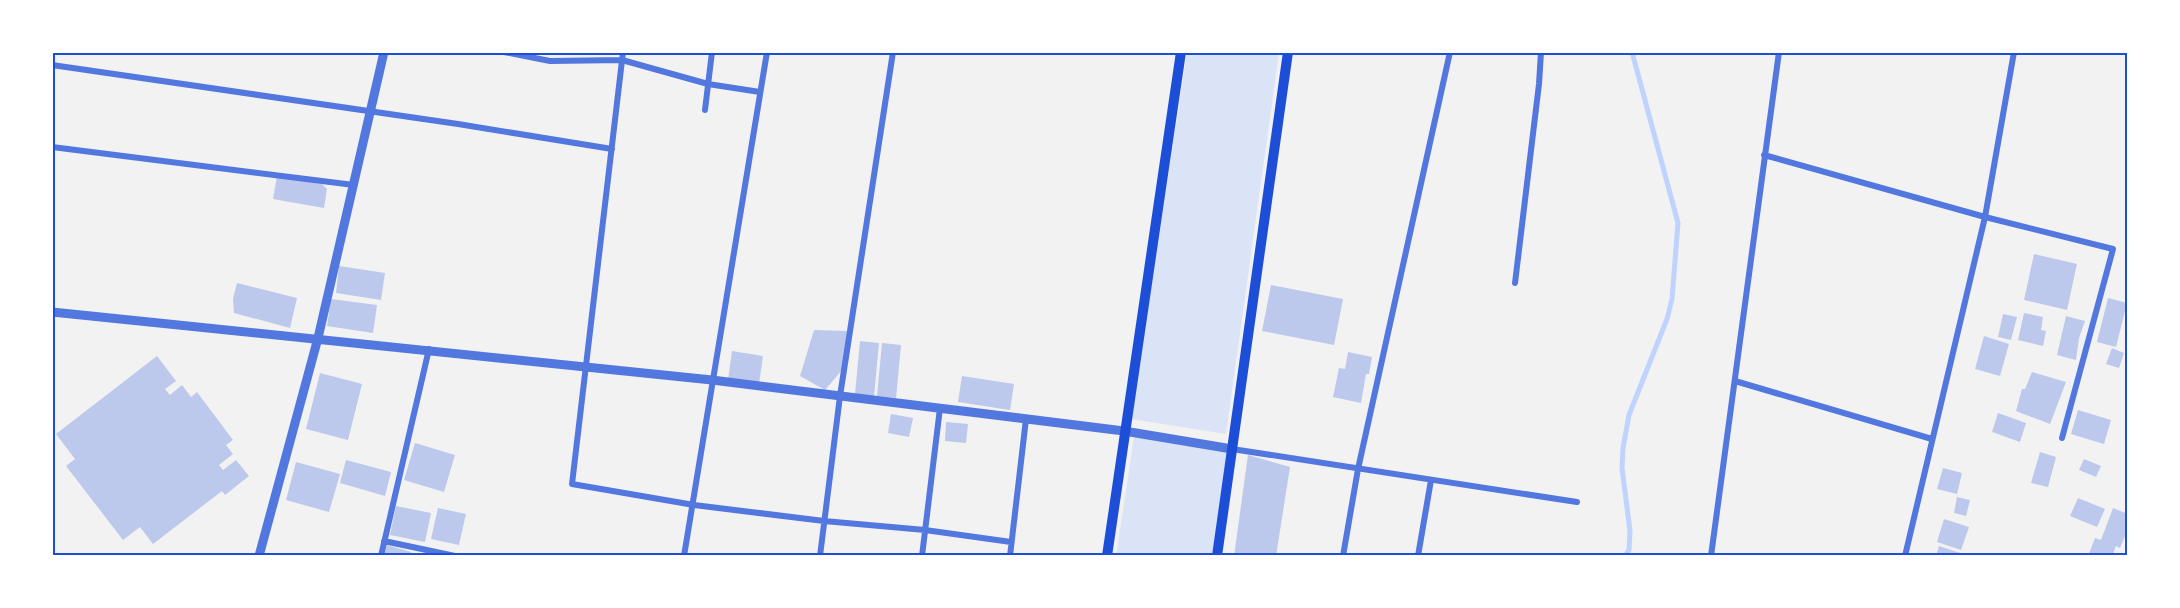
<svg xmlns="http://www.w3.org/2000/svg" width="2180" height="608" font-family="'Roboto Condensed',sans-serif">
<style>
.green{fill:#dbe4f7}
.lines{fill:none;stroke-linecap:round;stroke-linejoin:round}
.stream{stroke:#bfd3fe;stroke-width:5}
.building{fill:#bdc9ec}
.minor{stroke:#5277de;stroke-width:6}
.tertiary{stroke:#5277de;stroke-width:9}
.secondary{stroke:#1d4ed8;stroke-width:10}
.neatline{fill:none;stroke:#1d4ed8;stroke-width:2}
</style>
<rect width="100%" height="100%" fill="#f2f2f2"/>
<path class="green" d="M 1187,53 L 1279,53 L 1226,434 L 1131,419 Z
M 1134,437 L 1229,451 L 1213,555 L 1116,556 Z"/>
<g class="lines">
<path class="stream" d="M 1625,556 L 1629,550 L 1630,531 L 1622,468 L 1623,448 L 1629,415 L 1667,319 L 1672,299 L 1678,223 L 1632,52"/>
</g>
<path class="building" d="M 277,176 L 322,184 L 327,189 L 324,208 L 273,199 Z
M 2034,254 L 2077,264 L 2067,310 L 2024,300 Z
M 339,266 L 385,273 L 381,300 L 336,293 Z
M 237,283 L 297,298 L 290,328 L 234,313 L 233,299 Z
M 1271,285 L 1343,299 L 1334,345 L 1262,331 Z
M 2108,298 L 2127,303 L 2116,347 L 2097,342 Z
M 331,299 L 377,305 L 373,333 L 327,326 Z
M 2024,313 L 2043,317 L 2041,330 L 2046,331 L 2043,346 L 2018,340 Z
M 2003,314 L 2017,317 L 2011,340 L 1998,337 Z
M 2066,316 L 2085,321 L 2079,338 L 2076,360 L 2057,355 Z
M 814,330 L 848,331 L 842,370 L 825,390 L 800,376 Z
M 1984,336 L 2009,344 L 2000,376 L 1975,369 Z
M 860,341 L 879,343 L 874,396 L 855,394 Z
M 882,343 L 901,345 L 896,398 L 877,396 Z
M 2112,348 L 2124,353 L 2119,368 L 2106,364 Z
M 732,351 L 763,356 L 759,384 L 728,380 Z
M 1348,352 L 1372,357 L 1369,374 L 1366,374 L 1361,403 L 1333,397 L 1339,368 L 1345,369 Z
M 157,356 L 176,381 L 165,389 L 170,395 L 182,385 L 191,397 L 197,392 L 233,440 L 226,445 L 233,454 L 219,465 L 223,470 L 236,460 L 249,476 L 225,495 L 222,491 L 153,544 L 140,527 L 123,540 L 66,466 L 75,459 L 56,434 Z
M 2032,372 L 2066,382 L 2050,424 L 2016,411 L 2022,389 L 2025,389 Z
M 320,373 L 362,384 L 348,440 L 306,429 Z
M 962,376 L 1014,384 L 1010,410 L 958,402 Z
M 2078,410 L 2111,420 L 2104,444 L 2071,434 Z
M 1998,413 L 2026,423 L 2020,442 L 1992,432 Z
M 891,414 L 913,418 L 909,437 L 888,433 Z
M 946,422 L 968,424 L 966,443 L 945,441 Z
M 415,443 L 455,455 L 444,492 L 404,480 Z
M 2040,452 L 2056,457 L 2048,487 L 2031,483 Z
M 1248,455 L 1290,467 L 1276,556 L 1234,556 Z
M 2084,459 L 2101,466 L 2096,477 L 2079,470 Z
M 346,460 L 391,472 L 385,496 L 340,483 Z
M 296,462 L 340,474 L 329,512 L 286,500 Z
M 1943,468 L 1962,473 L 1957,494 L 1937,489 Z
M 1957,497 L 1970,500 L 1966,516 L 1954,513 Z
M 2078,498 L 2105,509 L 2097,527 L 2070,516 Z
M 396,506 L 431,513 L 425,542 L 390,535 Z
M 438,508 L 466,514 L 459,545 L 431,539 Z
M 2113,508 L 2128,514 L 2128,529 L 2120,548 L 2116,546 L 2112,556 L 2088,556 L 2095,538 L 2101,540 Z
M 1944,519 L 1969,527 L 1961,550 L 1937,542 Z
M 387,545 L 411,552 L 410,556 L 384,556 Z
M 1939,546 L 1966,555 L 1966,556 L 1936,556 Z"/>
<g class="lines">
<path class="minor" d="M 504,52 L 550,61 L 622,60 L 708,84 L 760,92
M 623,52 L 572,484 L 694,505 L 824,521 L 925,530 L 1011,542
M 52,65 L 458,124 L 612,149
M 705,110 L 712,52
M 52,147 L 354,185
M 1764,155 L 1985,217 L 2113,249 L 2062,438
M 1515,283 L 1539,84 L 1541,52
M 1735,381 L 1932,439
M 1232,449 L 1577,502
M 384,541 L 455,556
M 381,556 L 429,349
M 684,556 L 767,52
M 820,556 L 840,396 L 893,52
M 922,556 L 940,408
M 1010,556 L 1026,419
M 1343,556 L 1358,469 L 1450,52
M 1418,556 L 1431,480
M 1711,556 L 1779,52
M 1905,556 L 1985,217 L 2014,52"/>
<path class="tertiary" d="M 52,312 L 712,380 L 1124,431 L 1232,449
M 259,556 L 318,338 L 384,52"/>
<path class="secondary" d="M 1107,556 L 1181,52
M 1217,556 L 1288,52"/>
</g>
<rect width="2180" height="608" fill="none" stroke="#ffffff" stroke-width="108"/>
<rect x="54" y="54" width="2072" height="500" class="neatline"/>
</svg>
